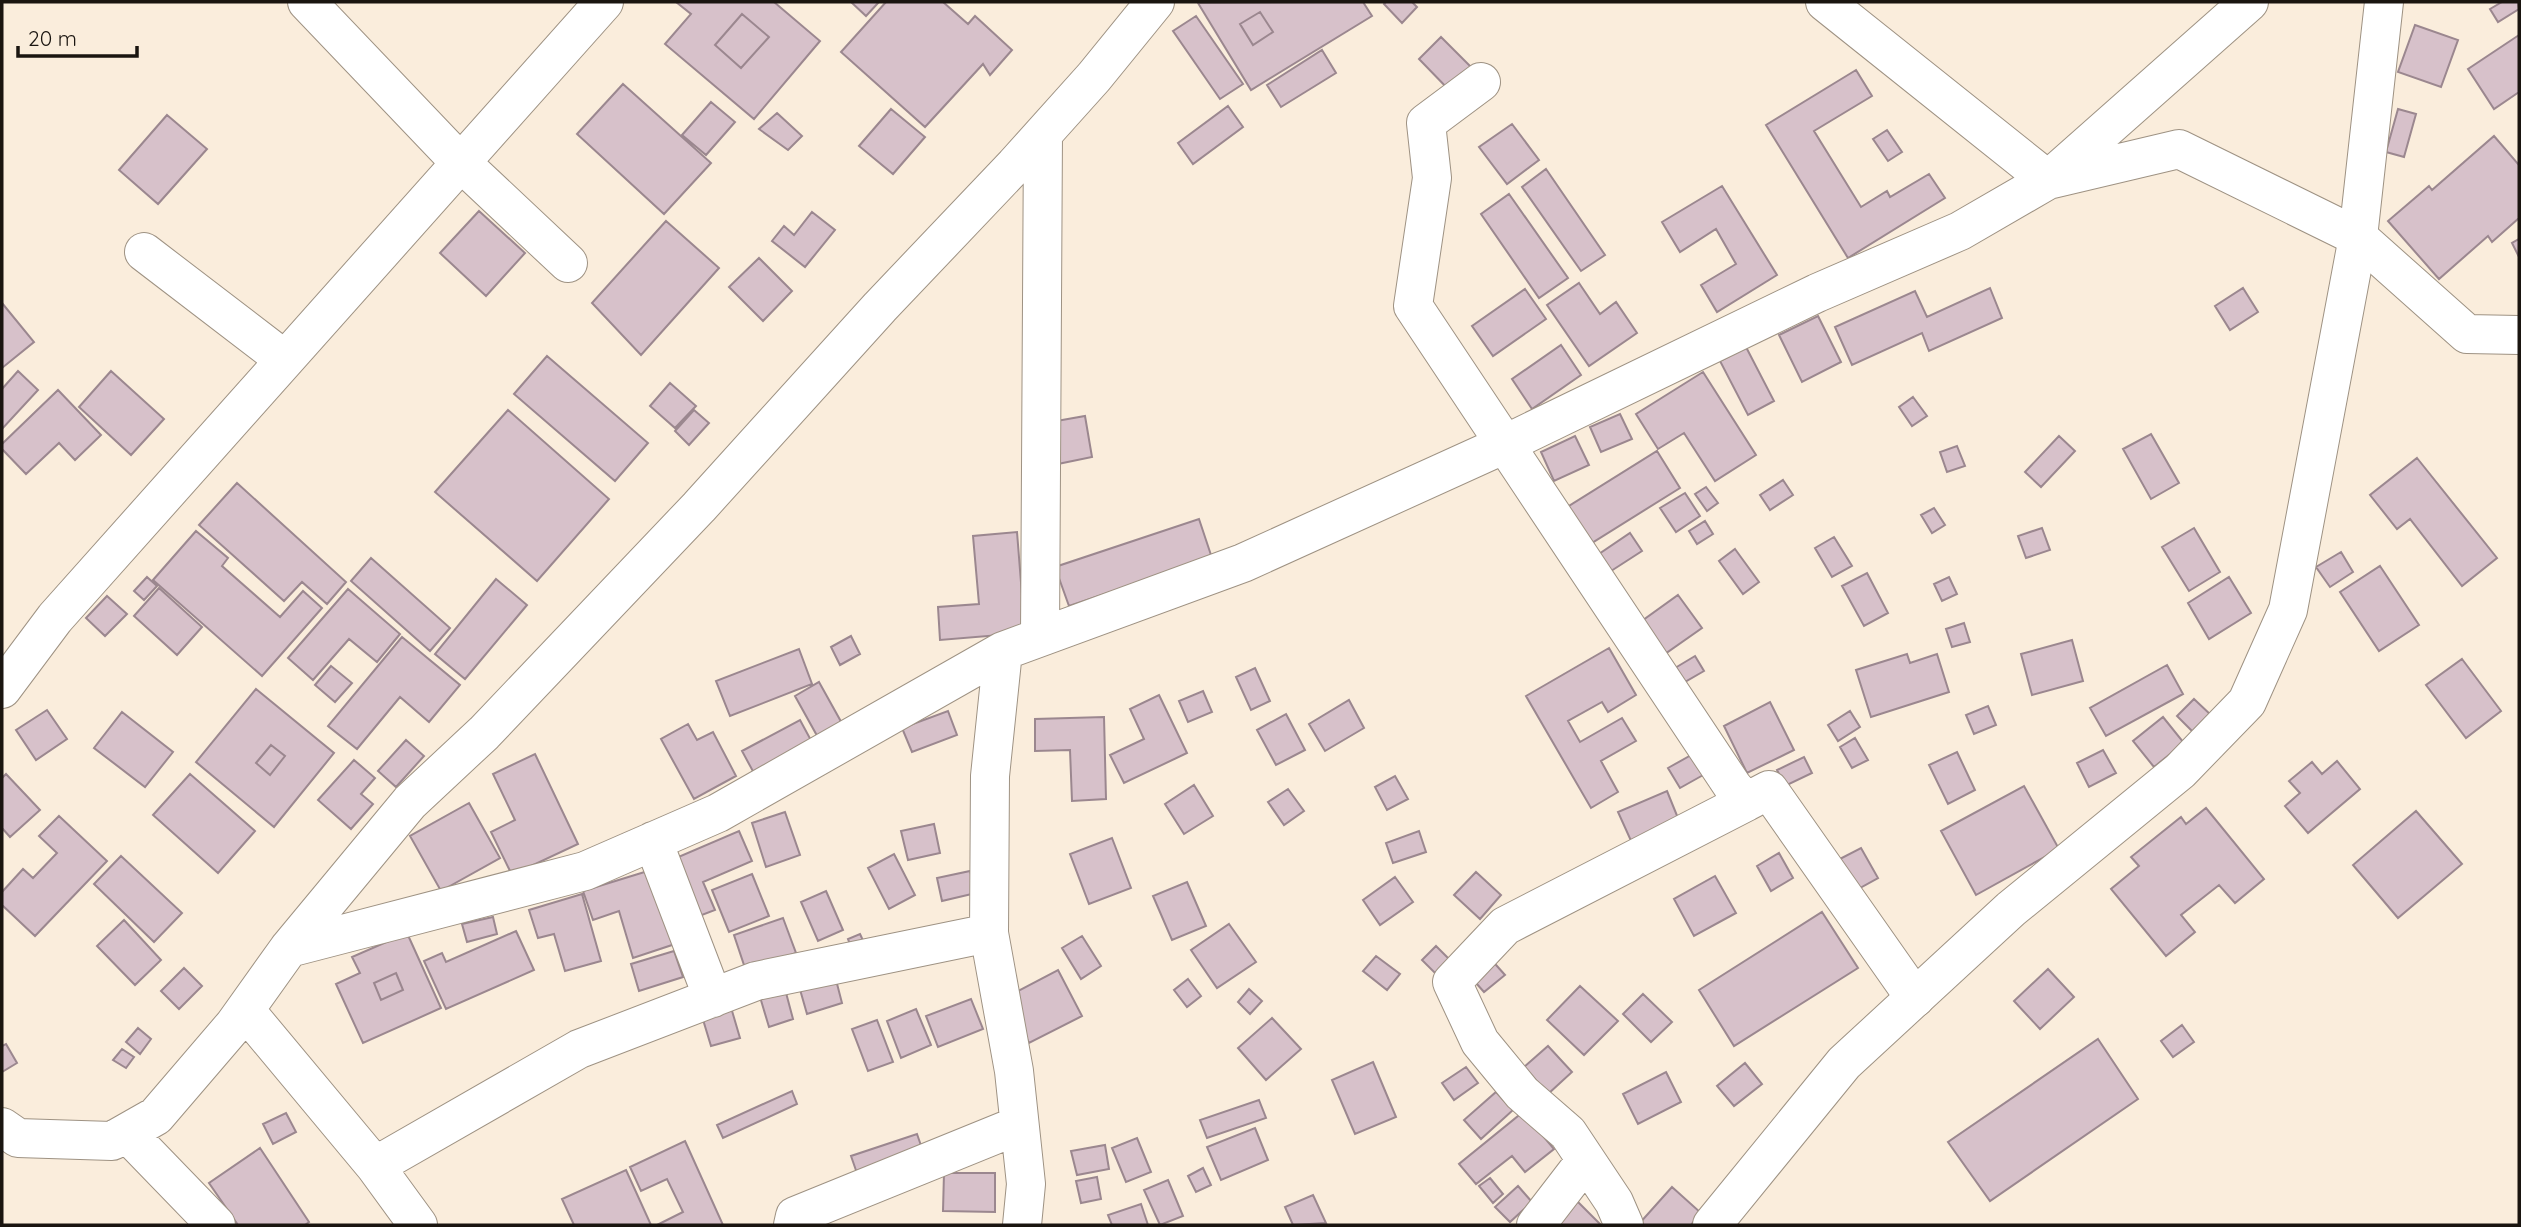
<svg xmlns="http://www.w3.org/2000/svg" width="2521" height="1227" font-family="Quicksand,sans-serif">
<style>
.building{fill:#d7c1ca;stroke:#9b878f;stroke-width:2;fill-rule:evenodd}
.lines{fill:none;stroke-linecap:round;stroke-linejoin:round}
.minor-casing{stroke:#9e9283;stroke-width:40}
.tertiary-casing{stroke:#9e9283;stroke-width:40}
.minor{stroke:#fff;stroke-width:38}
.tertiary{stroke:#fff;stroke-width:38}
</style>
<rect width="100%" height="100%" fill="#faeddc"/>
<path class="building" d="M 676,2 L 774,2 L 820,41 L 754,119 L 665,44 L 691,14 ZM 742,14 L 769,37 L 741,68 L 715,45 Z
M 851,2 L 879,2 L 866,16 Z
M 886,2 L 943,2 L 968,24 L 975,16 L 1012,50 L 990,75 L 983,64 L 925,127 L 841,52 Z
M 1363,2 L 1372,16 L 1251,90 L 1198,3 ZM 1260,12 L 1273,32 L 1253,45 L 1240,24 Z
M 1386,2 L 1412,2 L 1417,7 L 1402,23 L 1384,4 Z
M 2502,2 L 2518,2 L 2519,9 L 2498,22 L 2490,9 Z
M 1260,12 L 1273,32 L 1253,45 L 1240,24 Z
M 742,14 L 769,37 L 741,68 L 715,45 Z
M 1196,16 L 1243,84 L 1220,99 L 1173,31 Z
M 2415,25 L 2458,40 L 2441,87 L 2398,72 Z
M 2519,35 L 2519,92 L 2494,109 L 2468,69 Z
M 1441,37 L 1475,71 L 1452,93 L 1419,59 Z
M 1322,50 L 1336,73 L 1281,107 L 1267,85 Z
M 1856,70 L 1872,96 L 1814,131 L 1861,207 L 1887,191 L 1890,197 L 1929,174 L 1945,198 L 1848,258 L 1766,125 Z
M 623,84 L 711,163 L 664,214 L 577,134 Z
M 711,102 L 735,122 L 706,155 L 682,135 Z
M 1228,106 L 1243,127 L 1193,164 L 1178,143 Z
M 891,109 L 925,137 L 893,174 L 859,146 Z
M 2398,109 L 2416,114 L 2404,157 L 2386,152 Z
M 777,113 L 802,136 L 788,150 L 759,129 Z
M 167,115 L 207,149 L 158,204 L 119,170 Z
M 1512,124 L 1539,160 L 1507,184 L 1479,147 Z
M 1887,130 L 1902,152 L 1888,161 L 1873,139 Z
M 2494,136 L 2519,165 L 2519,218 L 2492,242 L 2488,236 L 2439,279 L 2388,221 L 2429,186 L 2432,190 Z
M 1546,169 L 1605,255 L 1581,271 L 1522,187 Z
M 1722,186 L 1777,275 L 1717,312 L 1701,285 L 1736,264 L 1716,229 L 1680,252 L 1662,222 Z
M 1509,194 L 1568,278 L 1539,298 L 1481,214 Z
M 479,211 L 525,253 L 486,296 L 440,253 Z
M 812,212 L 835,230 L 805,267 L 772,241 L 784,226 L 794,235 Z
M 666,221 L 719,268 L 641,355 L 592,303 Z
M 2519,239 L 2519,257 L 2512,243 Z
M 759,258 L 792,291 L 763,321 L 729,287 Z
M 1579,283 L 1600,314 L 1616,302 L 1637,333 L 1589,366 L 1547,305 Z
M 1990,288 L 2002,318 L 1929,351 L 1922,333 L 1852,365 L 1835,327 L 1915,291 L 1927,317 Z
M 2243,288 L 2258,312 L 2230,330 L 2215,306 Z
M 1525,289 L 1546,319 L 1493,356 L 1472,326 Z
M 2,303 L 34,342 L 2,368 Z
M 1818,316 L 1841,362 L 1802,382 L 1779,335 Z
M 1561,345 L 1581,375 L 1532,409 L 1512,379 Z
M 1746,347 L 1774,401 L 1748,415 L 1720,361 Z
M 547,356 L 648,443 L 615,481 L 514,394 Z
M 18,371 L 38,390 L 2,429 L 2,389 Z
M 111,371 L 164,419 L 131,455 L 79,407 Z
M 1703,372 L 1756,455 L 1715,481 L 1684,433 L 1658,449 L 1636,414 Z
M 670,383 L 696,406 L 675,428 L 650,406 Z
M 58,390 L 101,435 L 75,460 L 59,443 L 26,474 L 2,449 L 2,444 Z
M 1913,397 L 1927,416 L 1912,426 L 1899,407 Z
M 508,410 L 609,499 L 537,581 L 435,492 Z
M 694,410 L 709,423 L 689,445 L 675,431 Z
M 1620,414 L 1632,439 L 1601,452 L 1590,427 Z
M 1085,416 L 1092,457 L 1053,465 L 1045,423 Z
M 2151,434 L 2179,483 L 2151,499 L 2123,449 Z
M 1575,436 L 1589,465 L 1554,481 L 1541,452 Z
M 2059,436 L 2075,451 L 2041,487 L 2025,472 Z
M 1957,446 L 1965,466 L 1947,472 L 1940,452 Z
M 1657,451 L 1680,488 L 1579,551 L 1556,514 Z
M 2417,458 L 2497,558 L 2462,586 L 2410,519 L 2397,529 L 2370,495 Z
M 1783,480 L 1793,495 L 1770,510 L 1760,495 Z
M 237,483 L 346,582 L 327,604 L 302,582 L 284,601 L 199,525 Z
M 1706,487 L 1718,503 L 1707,511 L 1695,494 Z
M 1685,493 L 1700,516 L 1676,532 L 1660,508 Z
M 1934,508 L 1945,525 L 1932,533 L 1921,515 Z
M 1199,519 L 1212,558 L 1069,606 L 1055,567 Z
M 1705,521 L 1713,534 L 1697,544 L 1689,531 Z
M 2042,528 L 2050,550 L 2026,558 L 2018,536 Z
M 2194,528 L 2220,572 L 2189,591 L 2162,547 Z
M 196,531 L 228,558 L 222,566 L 280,617 L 303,591 L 322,608 L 262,676 L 153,580 Z
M 1017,532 L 1025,633 L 940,640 L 938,607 L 979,604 L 973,536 Z
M 1630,533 L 1642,551 L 1608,573 L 1596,556 Z
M 1834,537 L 1852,566 L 1832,577 L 1815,548 Z
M 1735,549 L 1759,582 L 1743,594 L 1719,561 Z
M 2341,552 L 2353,572 L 2330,587 L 2316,567 Z
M 371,558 L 450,628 L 430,651 L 351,581 Z
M 2380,566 L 2419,625 L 2379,651 L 2340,592 Z
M 1867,573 L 1888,613 L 1864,626 L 1842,586 Z
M 147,577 L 157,586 L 144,600 L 134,591 Z
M 1949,577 L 1957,594 L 1942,601 L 1934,584 Z
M 2229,577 L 2251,613 L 2209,639 L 2188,603 Z
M 496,579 L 527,605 L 465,679 L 435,654 Z
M 159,588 L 202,627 L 177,655 L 134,616 Z
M 348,589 L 400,634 L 377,662 L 349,639 L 313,680 L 288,658 Z
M 1678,595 L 1702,628 L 1662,656 L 1639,623 Z
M 107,596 L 127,614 L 105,636 L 86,618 Z
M 1964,623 L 1970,642 L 1952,647 L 1946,629 Z
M 851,636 L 860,654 L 840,665 L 831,647 Z
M 402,637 L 460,685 L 429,722 L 400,697 L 357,749 L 328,726 Z
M 2072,640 L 2083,681 L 2032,695 L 2021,654 Z
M 1609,648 L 1636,695 L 1608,712 L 1602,702 L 1568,721 L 1580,742 L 1622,718 L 1636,741 L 1601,761 L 1618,792 L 1591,808 L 1526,696 Z
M 799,649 L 812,684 L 730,716 L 716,681 Z
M 1907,654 L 1910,663 L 1937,654 L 1949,692 L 1871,717 L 1856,670 Z
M 1695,656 L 1704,671 L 1683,683 L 1675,668 Z
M 2462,659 L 2501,711 L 2466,738 L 2426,685 Z
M 2167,665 L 2183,694 L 2106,736 L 2090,708 Z
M 331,666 L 352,683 L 335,702 L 315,685 Z
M 1255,668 L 1270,701 L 1251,710 L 1236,677 Z
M 819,682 L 844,727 L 820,741 L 795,696 Z
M 256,689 L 334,753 L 274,827 L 196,762 ZM 271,745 L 285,756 L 270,775 L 256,763 Z
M 1203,691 L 1212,712 L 1188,722 L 1179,701 Z
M 1159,695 L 1187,753 L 1124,783 L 1110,755 L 1144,739 L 1130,709 Z
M 2194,699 L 2212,716 L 2195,734 L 2177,716 Z
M 1349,700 L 1364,728 L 1325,751 L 1309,724 Z
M 1770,702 L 1794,750 L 1747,773 L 1724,726 Z
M 1988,706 L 1996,725 L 1974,734 L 1966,715 Z
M 47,710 L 67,739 L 36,760 L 16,730 Z
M 948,711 L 957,735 L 912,752 L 902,728 Z
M 1850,711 L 1860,727 L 1838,741 L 1828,725 Z
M 122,712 L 173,752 L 145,787 L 94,748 Z
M 1286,714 L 1305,750 L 1276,765 L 1257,730 Z
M 1104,717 L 1106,799 L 1072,801 L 1070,750 L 1035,751 L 1035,719 Z
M 2163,717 L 2184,743 L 2154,767 L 2133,741 Z
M 800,720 L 813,744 L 755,775 L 742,751 Z
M 688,724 L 697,740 L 713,732 L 736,776 L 694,799 L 661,739 Z
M 1855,738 L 1868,760 L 1852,768 L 1840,747 Z
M 406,740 L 424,756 L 396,787 L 378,771 Z
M 271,745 L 285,756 L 270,775 L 256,763 Z
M 2103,750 L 2116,773 L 2089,787 L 2077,763 Z
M 1957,752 L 1975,790 L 1948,804 L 1929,765 Z
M 535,754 L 578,844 L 512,875 L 491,832 L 515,820 L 493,774 Z
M 1693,754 L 1705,774 L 1680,788 L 1668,768 Z
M 1804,757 L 1812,773 L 1785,786 L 1777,770 Z
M 354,760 L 375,778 L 361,794 L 373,804 L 351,829 L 318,800 Z
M 2337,761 L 2360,789 L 2308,833 L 2285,806 L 2300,793 L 2289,781 L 2312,762 L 2322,774 Z
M 6,774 L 40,810 L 10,837 L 2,828 L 2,778 Z
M 190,774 L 255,831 L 218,873 L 153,815 Z
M 1395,776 L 1408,799 L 1387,810 L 1375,787 Z
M 1194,785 L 1213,816 L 1184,834 L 1165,804 Z
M 2024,786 L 2059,849 L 1976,895 L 1941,831 Z
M 1288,789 L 1304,811 L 1284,825 L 1268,802 Z
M 1667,791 L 1680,823 L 1632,843 L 1618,812 Z
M 469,803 L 500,858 L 441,891 L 410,836 Z
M 2206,808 L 2264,879 L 2235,903 L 2219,885 L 2181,915 L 2195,932 L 2166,956 L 2111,889 L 2139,866 L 2131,857 L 2181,817 L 2186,824 Z
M 2416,811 L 2462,864 L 2398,918 L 2353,865 Z
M 785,812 L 800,855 L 766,867 L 752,823 Z
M 59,816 L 107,861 L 35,936 L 2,905 L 2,892 L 23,869 L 33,878 L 57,853 L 39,836 Z
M 934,824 L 940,853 L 908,860 L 901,831 Z
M 739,831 L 752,861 L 703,882 L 715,910 L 694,918 L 669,861 Z
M 1419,831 L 1426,852 L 1393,863 L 1386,843 Z
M 1112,838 L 1131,888 L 1089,904 L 1070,854 Z
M 1861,848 L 1878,878 L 1851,893 L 1834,862 Z
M 1779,853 L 1793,878 L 1771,891 L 1757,866 Z
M 894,854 L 915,895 L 889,909 L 868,868 Z
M 121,856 L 182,913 L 154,942 L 94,884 Z
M 651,870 L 675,944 L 633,958 L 619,911 L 593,920 L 583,891 Z
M 970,871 L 976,893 L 942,901 L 937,878 Z
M 1476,872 L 1501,895 L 1480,919 L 1454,895 Z
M 752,874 L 769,916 L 729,932 L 712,890 Z
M 1715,876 L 1736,913 L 1694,936 L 1674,899 Z
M 1395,877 L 1413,902 L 1380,925 L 1363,900 Z
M 1187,882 L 1206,926 L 1172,940 L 1153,896 Z
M 826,891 L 843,930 L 818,941 L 801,902 Z
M 582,894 L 601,961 L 565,971 L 554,934 L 538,938 L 529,910 Z
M 1822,912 L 1858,968 L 1734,1046 L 1699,990 Z
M 493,917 L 497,934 L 467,942 L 462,924 Z
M 783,918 L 796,953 L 746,971 L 734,935 Z
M 124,920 L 161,960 L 135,985 L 97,946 Z
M 1229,924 L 1256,962 L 1217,988 L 1191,950 Z
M 516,931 L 534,970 L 446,1009 L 424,961 L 442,953 L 446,962 Z
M 407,933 L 441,1008 L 363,1043 L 336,984 L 360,973 L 352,957 ZM 396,973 L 403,990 L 381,1000 L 374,983 Z
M 860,934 L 866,947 L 853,952 L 848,939 Z
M 1082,936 L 1101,966 L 1081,979 L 1062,948 Z
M 1436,946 L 1452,962 L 1437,975 L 1422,960 Z
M 674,951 L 683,977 L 639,991 L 631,964 Z
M 1376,956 L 1400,974 L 1387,990 L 1363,971 Z
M 1488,956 L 1505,975 L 1484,992 L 1468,974 Z
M 184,968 L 202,986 L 179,1009 L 161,991 Z
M 2048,969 L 2074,997 L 2040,1029 L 2014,1001 Z
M 1058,970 L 1082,1016 L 1029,1043 L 1005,998 Z
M 396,973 L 403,990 L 381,1000 L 374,983 Z
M 835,976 L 842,1003 L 807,1014 L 799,986 Z
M 1188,979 L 1201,996 L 1187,1007 L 1174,990 Z
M 1580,986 L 1618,1021 L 1584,1055 L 1547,1020 Z
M 785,989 L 793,1019 L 769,1027 L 760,997 Z
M 1249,989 L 1262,1001 L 1250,1014 L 1238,1002 Z
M 1643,994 L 1672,1022 L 1651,1042 L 1623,1014 Z
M 971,999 L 983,1029 L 938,1047 L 926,1016 Z
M 730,1004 L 740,1038 L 711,1046 L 701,1013 Z
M 916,1009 L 931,1045 L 901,1058 L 887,1021 Z
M 1272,1018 L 1301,1049 L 1266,1080 L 1238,1048 Z
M 877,1020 L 893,1062 L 868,1071 L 852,1029 Z
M 2182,1025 L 2194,1042 L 2173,1057 L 2161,1041 Z
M 138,1028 L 151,1039 L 140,1054 L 126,1042 Z
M 2098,1039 L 2138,1099 L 1990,1201 L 1948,1142 Z
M 6,1044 L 17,1063 L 2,1072 L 2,1046 Z
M 1548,1046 L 1572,1072 L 1548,1094 L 1524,1067 Z
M 122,1049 L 134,1057 L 126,1068 L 113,1060 Z
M 1373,1062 L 1396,1117 L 1355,1134 L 1332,1080 Z
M 1745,1063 L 1762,1084 L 1734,1106 L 1717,1086 Z
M 1466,1067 L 1478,1083 L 1454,1100 L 1442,1083 Z
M 1666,1072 L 1681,1102 L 1638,1124 L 1623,1094 Z
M 792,1091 L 797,1104 L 723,1138 L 717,1125 Z
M 1496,1092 L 1513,1110 L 1481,1139 L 1464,1120 Z
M 1259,1100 L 1266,1118 L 1207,1138 L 1200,1120 Z
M 1523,1112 L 1554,1149 L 1525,1172 L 1512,1156 L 1476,1184 L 1459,1164 Z
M 286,1113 L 296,1132 L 273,1144 L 263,1124 Z
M 1255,1128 L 1268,1160 L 1221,1180 L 1207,1147 Z
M 917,1134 L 925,1157 L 859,1179 L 851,1156 Z
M 1137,1138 L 1151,1172 L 1126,1182 L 1112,1148 Z
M 685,1141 L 723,1225 L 657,1225 L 683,1212 L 667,1179 L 641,1191 L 630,1167 Z
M 1105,1145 L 1109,1169 L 1077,1175 L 1071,1151 Z
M 260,1148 L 309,1222 L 305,1225 L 238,1225 L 209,1183 Z
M 1203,1168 L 1211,1185 L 1196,1192 L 1188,1176 Z
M 626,1170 L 651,1225 L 574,1225 L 562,1199 Z
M 944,1173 L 995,1173 L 995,1212 L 943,1211 Z
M 1097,1177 L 1101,1199 L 1081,1203 L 1076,1181 Z
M 1490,1178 L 1503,1194 L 1493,1203 L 1479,1186 Z
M 1168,1180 L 1183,1216 L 1160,1225 L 1144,1190 Z
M 1518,1186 L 1532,1202 L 1510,1222 L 1495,1207 Z
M 1672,1187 L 1701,1213 L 1691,1225 L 1638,1225 Z
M 1313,1195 L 1326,1223 L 1293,1225 L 1285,1207 Z
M 1574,1198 L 1601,1225 L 1546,1225 Z
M 1141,1204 L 1148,1225 L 1112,1225 L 1108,1215 Z"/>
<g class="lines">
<defs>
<path id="minor" d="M 307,2 L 452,154 L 568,263
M 1825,2 L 2048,180 L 2179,149 L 2358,237 L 2467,334 L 2519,335
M 1481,82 L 1426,123 L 1432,178 L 1413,306 L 1733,787 L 1746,802 L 1769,790 L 1915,998
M 144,252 L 285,360
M 1040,636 L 1043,134
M 1003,651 L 990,776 L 989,933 L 1014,1071 L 1026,1184 L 1022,1225
M 2,689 L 55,618 L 604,2
M 653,841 L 713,998
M 289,948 L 585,871 L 718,813 L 1003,651 L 1243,563 L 1503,445 L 1817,293 L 1960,231 L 2048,180 L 2249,2
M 245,1010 L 375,1166 L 579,1049 L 756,981 L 989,933
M 2,1127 L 18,1138 L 112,1141 L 156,1116 L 234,1025 L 289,948 L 410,802 L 484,733 L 699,507 L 880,307 L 1015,165 L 1094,77 L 1155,2
M 127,1133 L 216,1225
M 375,1166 L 418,1225
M 793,1225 L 795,1216 L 1019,1125
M 1536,1225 L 1586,1160
M 1624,1225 L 1614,1202 L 1568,1133 L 1522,1093 L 1480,1042 L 1452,982 L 1505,926 L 1746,802"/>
<path id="tertiary" d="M 1712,1225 L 1844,1063 L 2011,909 L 2180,771 L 2247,702 L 2288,610 L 2358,237 L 2384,2"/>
</defs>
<use href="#minor" class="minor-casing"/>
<use href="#tertiary" class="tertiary-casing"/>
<use href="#minor" class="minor"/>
<use href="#tertiary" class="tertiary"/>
</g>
<rect width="2521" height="1227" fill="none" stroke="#1a1510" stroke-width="7"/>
<path d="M18 46v10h119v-10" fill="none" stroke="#1a1510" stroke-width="3.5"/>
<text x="28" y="46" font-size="21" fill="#1a1510" stroke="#faeddc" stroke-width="5" paint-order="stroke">20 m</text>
</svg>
